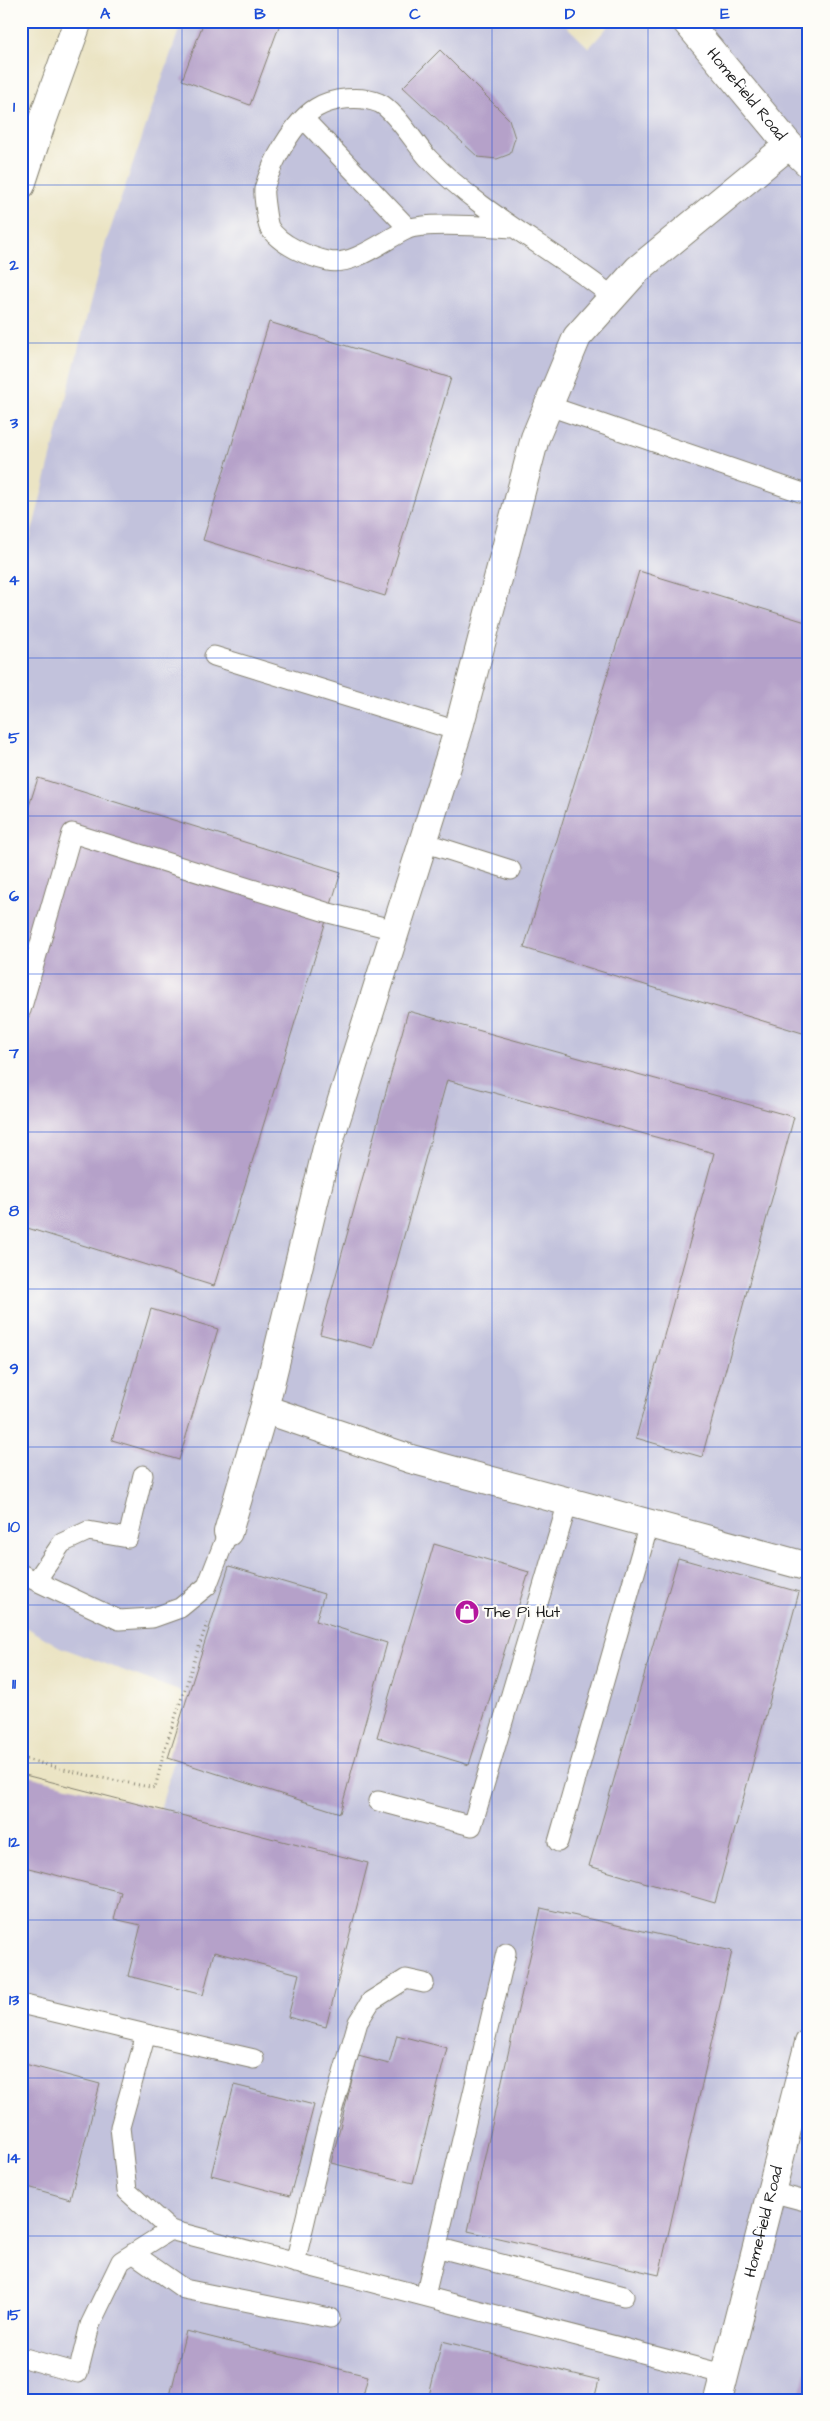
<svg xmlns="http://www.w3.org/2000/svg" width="830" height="2421" font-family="'Architects Daughter',sans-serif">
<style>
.industrial{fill:#c2c2dc}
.building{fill:#b5a1c9}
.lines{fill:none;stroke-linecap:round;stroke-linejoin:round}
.service-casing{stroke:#848070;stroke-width:21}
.minor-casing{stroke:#848070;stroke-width:30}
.tertiary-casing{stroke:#848070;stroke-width:30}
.primary-casing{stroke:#848070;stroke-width:30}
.path{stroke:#848070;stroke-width:3;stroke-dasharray:1 4;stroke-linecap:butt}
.service{stroke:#fff;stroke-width:19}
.minor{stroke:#fff;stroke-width:28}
.tertiary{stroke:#fff;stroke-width:28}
.primary{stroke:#fff;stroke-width:28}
.grid{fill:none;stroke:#1d4ed8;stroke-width:1;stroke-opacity:0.55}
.labels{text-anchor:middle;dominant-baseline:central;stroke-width:4.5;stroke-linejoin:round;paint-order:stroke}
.street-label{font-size:16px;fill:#1c1c1c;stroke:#fdfcf7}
.poi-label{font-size:16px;fill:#1c1c1c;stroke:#fdfcf7;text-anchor:start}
.neatline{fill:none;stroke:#1d4ed8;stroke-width:2}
.grid-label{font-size:16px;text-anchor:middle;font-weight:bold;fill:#1d4ed8}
</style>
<rect width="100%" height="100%" fill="#fdfcf7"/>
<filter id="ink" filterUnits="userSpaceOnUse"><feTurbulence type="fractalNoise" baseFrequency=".02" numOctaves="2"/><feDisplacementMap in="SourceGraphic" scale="10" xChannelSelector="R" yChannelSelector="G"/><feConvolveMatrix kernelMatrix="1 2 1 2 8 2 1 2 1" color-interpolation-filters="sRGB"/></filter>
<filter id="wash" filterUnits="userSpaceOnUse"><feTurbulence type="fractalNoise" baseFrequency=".0096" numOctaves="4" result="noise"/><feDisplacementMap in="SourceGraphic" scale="20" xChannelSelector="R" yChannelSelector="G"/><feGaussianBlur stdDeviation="1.12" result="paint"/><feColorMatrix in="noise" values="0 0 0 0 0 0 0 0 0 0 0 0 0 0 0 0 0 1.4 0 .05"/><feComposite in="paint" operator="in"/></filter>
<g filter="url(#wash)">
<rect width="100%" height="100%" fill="#ebe4c4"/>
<path class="industrial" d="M 182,21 L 561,21 L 589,48 L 613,21 L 809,21 L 809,2400 L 21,2400 L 21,1787 L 157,1821 L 192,1696 L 60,1647 L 21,1624 L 21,575 L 105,245 Z"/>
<g id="blocks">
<path class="building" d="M 204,21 L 281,21 L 250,105 L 182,80 Z
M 440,50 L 509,119 L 515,138 L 510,154 L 497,159 L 478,157 L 403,87 Z
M 269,322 L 451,378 L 385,596 L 203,540 Z
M 639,571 L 809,623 L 809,1035 L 524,948 Z
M 38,778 L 341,872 L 214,1286 L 21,1226 L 21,831 Z
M 408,1011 L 794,1117 L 702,1457 L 636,1438 L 714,1153 L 447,1080 L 373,1348 L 320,1334 Z
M 151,1309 L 218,1329 L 179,1460 L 112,1440 Z
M 434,1544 L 529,1572 L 469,1765 L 377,1737 Z
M 678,1558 L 799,1592 L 715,1903 L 589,1866 Z
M 229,1566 L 324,1594 L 316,1621 L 387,1643 L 340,1813 L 168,1758 Z
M 21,1774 L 368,1863 L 326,2027 L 288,2017 L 299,1974 L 214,1952 L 203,1995 L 128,1976 L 141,1925 L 114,1919 L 121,1892 L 21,1866 Z
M 541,1908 L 732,1951 L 659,2275 L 468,2231 Z
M 397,2035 L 447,2048 L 413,2183 L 331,2163 L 358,2056 L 389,2064 Z
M 21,2063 L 100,2084 L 70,2199 L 21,2185 Z
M 234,2085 L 314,2105 L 290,2196 L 211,2175 Z
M 186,2331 L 368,2376 L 362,2400 L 169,2400 Z
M 442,2341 L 599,2380 L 594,2400 L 428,2400 Z
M 808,2364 L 809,2364 L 809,2394 L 801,2392 Z"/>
</g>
</g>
<g filter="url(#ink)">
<use href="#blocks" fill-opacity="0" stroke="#848070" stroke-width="1"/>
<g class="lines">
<defs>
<path id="service" d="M 304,119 L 408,228
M 514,228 C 491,227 424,221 406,230 C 386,239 352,267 328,261 C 310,257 279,245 269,227 C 267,222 263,194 264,189 C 271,164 293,122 316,108 C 332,98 361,95 379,103 C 394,109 416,145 428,158 C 481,214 553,249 613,297
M 549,406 L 809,495
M 214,656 L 458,731
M 423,842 L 511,870
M 21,1010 L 72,833 L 329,913 L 395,930
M 21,1574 L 119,1620 L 152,1618 L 180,1608 L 207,1586 L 228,1532
M 36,1581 L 62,1543 L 88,1531 L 128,1538 L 143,1475
M 378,1801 L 472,1826 L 568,1502
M 558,1842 L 649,1524
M 25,2005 L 146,2034
M 254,2059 L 146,2034 L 120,2127 L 127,2191 L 170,2230 L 723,2374
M 771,2192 L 809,2202
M 436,2247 L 624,2296
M 133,2253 L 184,2289 L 330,2318
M 295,2263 L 327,2128 L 358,2022 L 371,2001 L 406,1979 L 424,1983
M 425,2296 L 506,1953
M 21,2357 L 78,2373 L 90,2325 L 121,2261 L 170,2230"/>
<path id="minor" d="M 264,1409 L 411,1459 L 809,1567
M 228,1532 L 264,1409 L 327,1148 L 458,731 L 535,438 L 577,337 L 638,269 L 789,145"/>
<g id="tertiary">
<path id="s1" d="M 686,21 L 789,145 L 809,164"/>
<path id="s2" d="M 718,2400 L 809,2043"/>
</g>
<path id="primary" d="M 21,185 L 40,127 L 78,21"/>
</defs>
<use href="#service" class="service-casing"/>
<use href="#minor" class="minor-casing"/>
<use href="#tertiary" class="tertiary-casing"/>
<use href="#primary" class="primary-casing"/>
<path class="path" d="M 21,1758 L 87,1775 L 155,1788 L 165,1748 L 207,1623"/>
<use href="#service" class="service"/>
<use href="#minor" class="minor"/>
<use href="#tertiary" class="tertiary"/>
<use href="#primary" class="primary"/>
</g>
</g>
<path class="grid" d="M 182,21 L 182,2400M 338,21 L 338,2400M 492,21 L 492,2400M 648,21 L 648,2400M 21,185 L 809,185M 21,343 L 809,343M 21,501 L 809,501M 21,658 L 809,658M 21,816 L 809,816M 21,974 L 809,974M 21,1132 L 809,1132M 21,1289 L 809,1289M 21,1447 L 809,1447M 21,1605 L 809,1605M 21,1763 L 809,1763M 21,1920 L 809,1920M 21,2078 L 809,2078M 21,2236 L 809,2236"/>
<defs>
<symbol id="shop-disc" viewBox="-11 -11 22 22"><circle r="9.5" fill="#b5179e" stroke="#fdfcf7"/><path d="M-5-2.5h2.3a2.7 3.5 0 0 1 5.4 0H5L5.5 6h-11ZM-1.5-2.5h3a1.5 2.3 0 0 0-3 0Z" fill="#fff"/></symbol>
</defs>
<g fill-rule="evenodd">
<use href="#shop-disc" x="453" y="1598" width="28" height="28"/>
</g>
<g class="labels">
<g class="street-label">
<text stroke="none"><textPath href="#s1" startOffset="95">Homefield Road</textPath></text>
<text stroke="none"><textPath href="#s2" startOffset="184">Homefield Road</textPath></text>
</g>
<g class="poi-label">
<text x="484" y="1612">The Pi Hut</text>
</g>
</g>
<rect width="830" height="2421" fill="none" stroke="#fdfcf7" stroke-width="55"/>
<rect x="28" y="28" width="774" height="2366" class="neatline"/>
<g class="grid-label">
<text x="105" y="19">A</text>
<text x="260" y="19">B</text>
<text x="415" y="19">C</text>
<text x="570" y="19">D</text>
<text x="725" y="19">E</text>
<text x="14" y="112">1</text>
<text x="14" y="270">2</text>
<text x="14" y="428">3</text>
<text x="14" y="585">4</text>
<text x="14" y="743">5</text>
<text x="14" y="901">6</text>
<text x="14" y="1058">7</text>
<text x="14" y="1216">8</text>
<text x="14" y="1374">9</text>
<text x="14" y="1532">10</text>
<text x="14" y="1689">11</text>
<text x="14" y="1847">12</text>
<text x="14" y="2005">13</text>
<text x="14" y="2163">14</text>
<text x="14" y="2320">15</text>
</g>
</svg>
